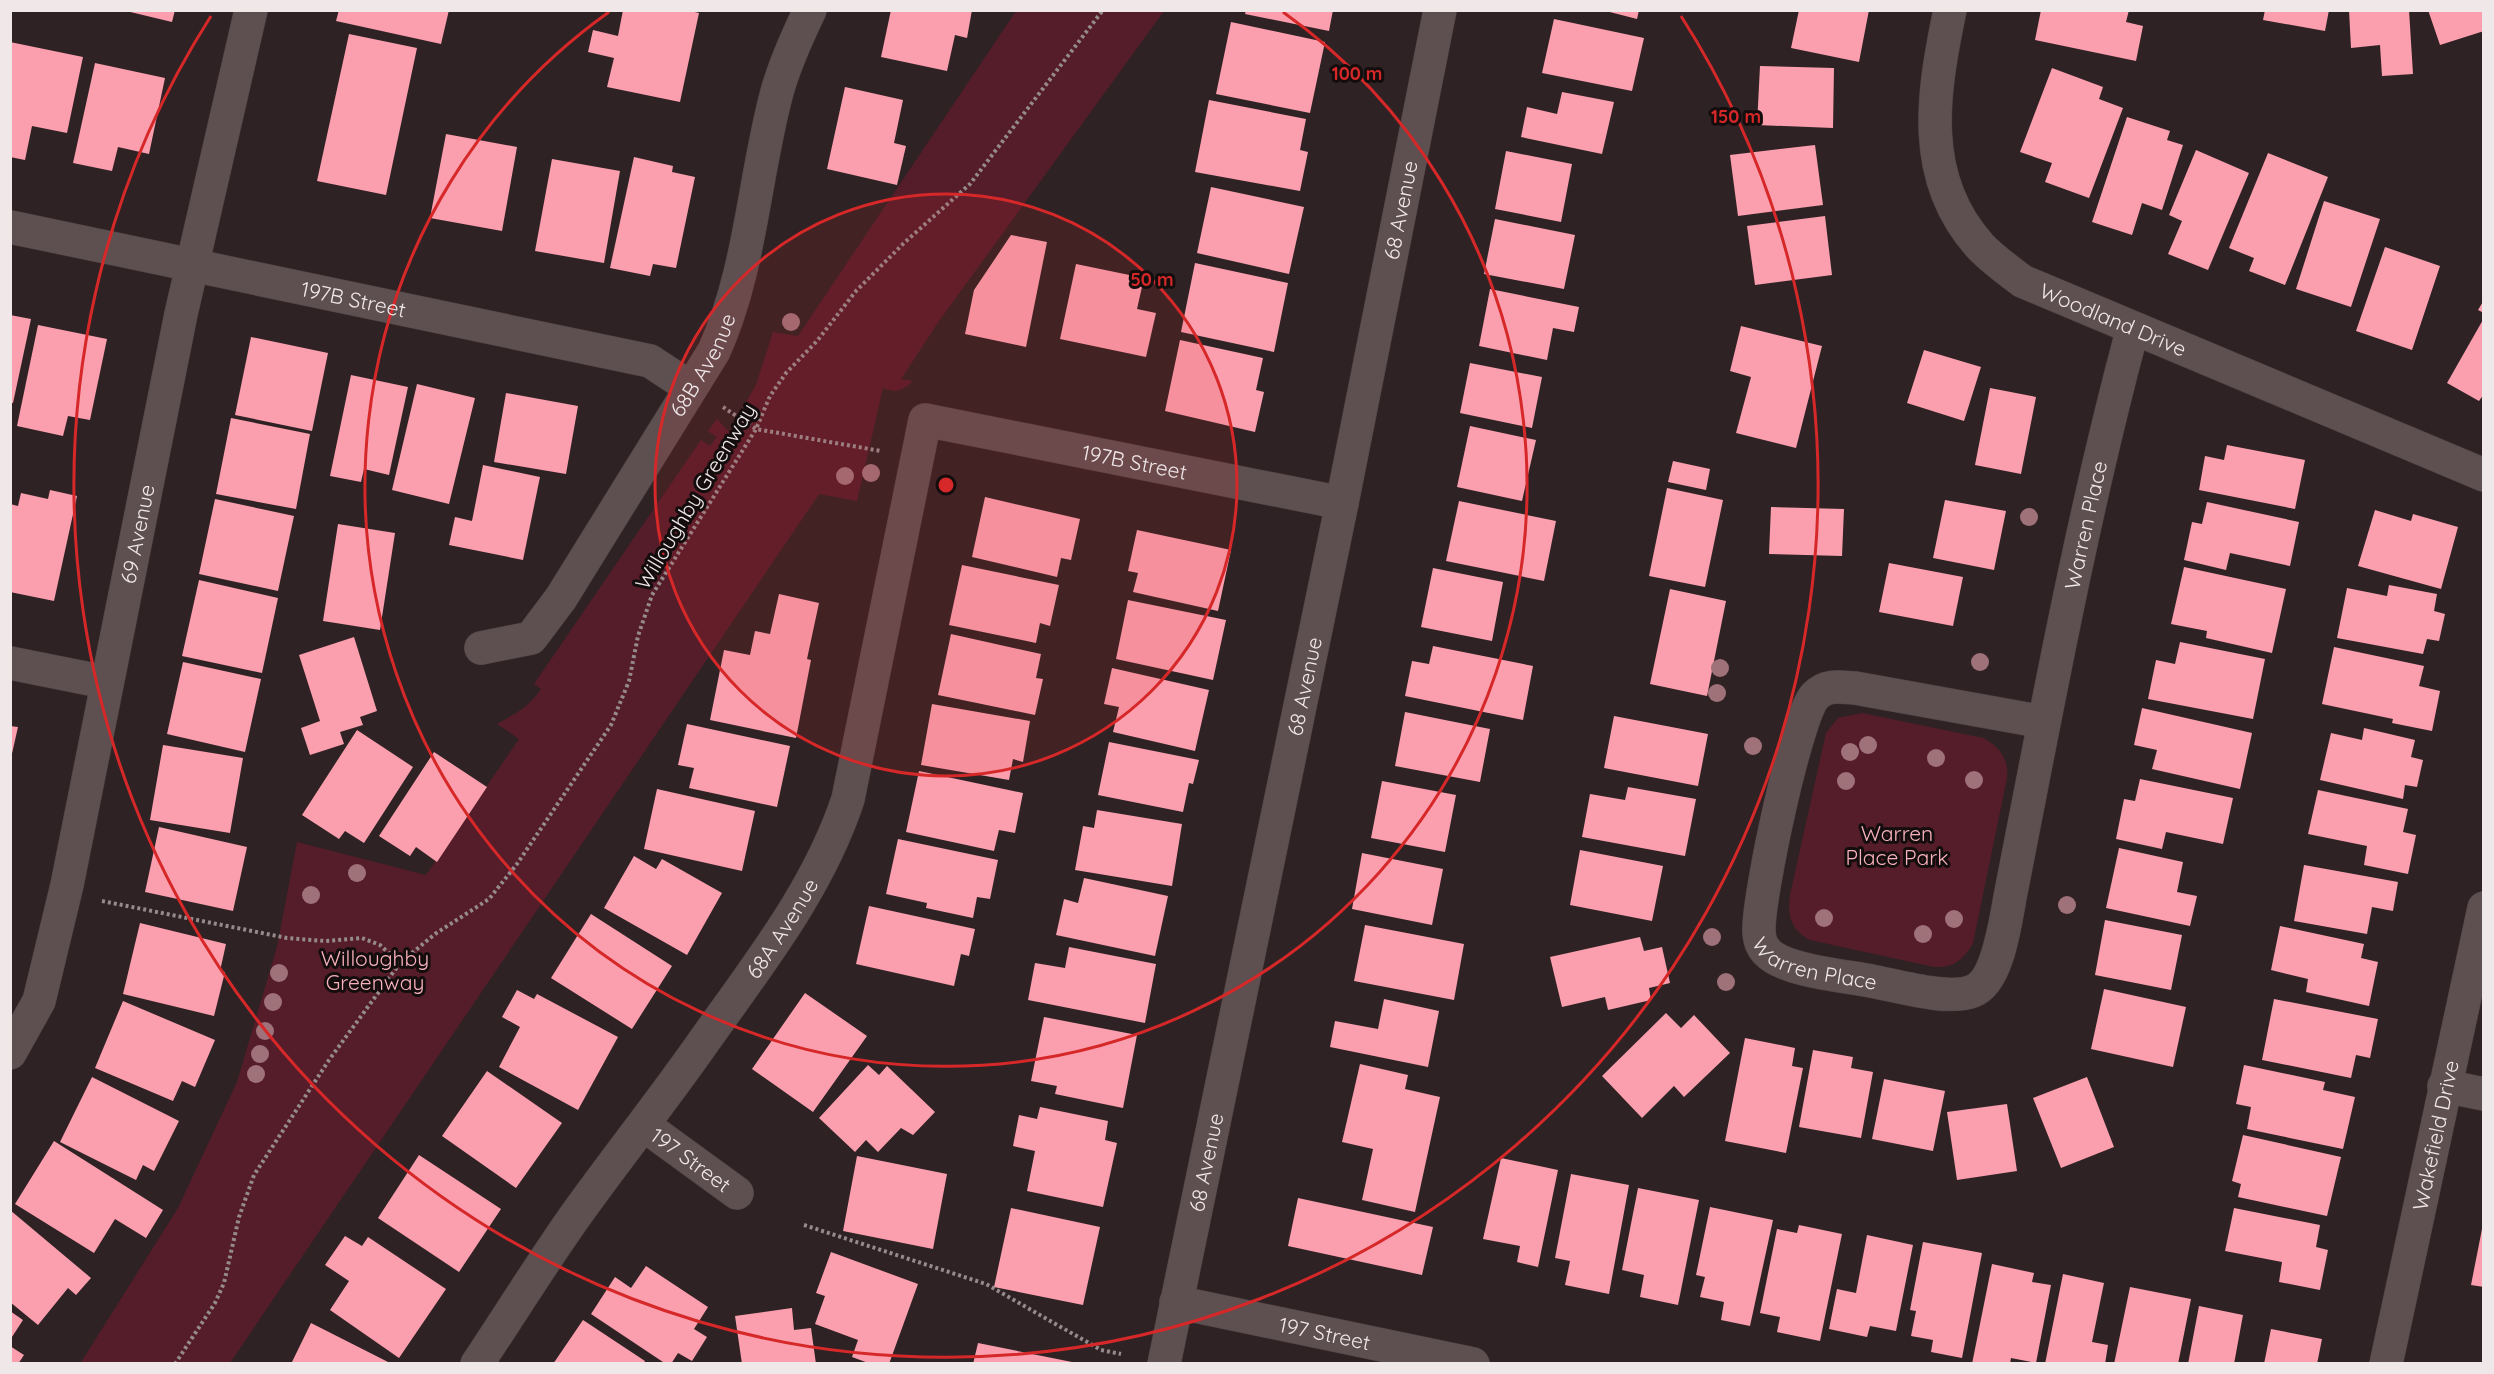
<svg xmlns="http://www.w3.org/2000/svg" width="2494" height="1374" font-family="Quicksand,sans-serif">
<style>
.green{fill:#551d2a}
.building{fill:#fb9fae}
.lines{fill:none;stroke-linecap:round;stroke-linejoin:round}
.minor-casing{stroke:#4b4142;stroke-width:34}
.tertiary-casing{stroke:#4b4142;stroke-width:34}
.path{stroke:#958a8c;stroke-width:4;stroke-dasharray:3 3;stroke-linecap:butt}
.minor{stroke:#5e4f51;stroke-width:33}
.tertiary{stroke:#5e4f51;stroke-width:33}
.tree{fill:#9f7178}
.ring{fill:none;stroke:#d62828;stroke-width:3}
.labels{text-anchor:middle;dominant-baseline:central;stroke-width:6;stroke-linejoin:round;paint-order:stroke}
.street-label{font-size:21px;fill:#f0e7e8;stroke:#130d0e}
.park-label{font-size:21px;fill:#fab2bd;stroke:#130d0e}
.centre{fill:#d62828;stroke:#130d0e;stroke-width:3}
.ring-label{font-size:18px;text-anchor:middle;font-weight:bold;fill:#d62828;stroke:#130d0e;stroke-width:6;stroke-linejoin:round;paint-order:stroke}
</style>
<rect width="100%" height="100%" fill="#2f2224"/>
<path class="green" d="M 1016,11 L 1164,11 L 939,321 L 901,379 L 913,381 C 902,391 897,393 883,388 L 857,501 L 819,494 L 230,1363 L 80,1364 L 178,1208 L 237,1082 L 277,947 L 297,842 L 426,875 L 519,739 L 497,724 C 515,714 529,707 541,689 L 534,684 L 701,440 L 710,446 L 717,437 L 708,431 L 717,419 L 729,432 L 756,385 L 773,332 L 798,336 Z
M 1862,713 L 1983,738 C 1999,746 2009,759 2007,778 L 1973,943 C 1963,960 1954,968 1934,967 L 1810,940 C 1791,930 1787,916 1790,895 L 1826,733 L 1838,718 Z"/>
<path class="building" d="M 122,10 L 175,10 L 172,22 Z
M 339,10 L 449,10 L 441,44 L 336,21 Z
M 623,10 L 686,10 L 699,13 L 680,102 L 607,87 L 614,58 L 588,52 L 593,30 L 618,36 Z
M 891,10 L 972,10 L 967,38 L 955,35 L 947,71 L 881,57 Z
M 1246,10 L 1333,10 L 1329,31 L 1245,14 Z
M 1602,10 L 1639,10 L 1637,19 Z
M 1799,10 L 1869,10 L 1859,62 L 1791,48 Z
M 2041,10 L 2129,10 L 2126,22 L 2143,26 L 2136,61 L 2035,40 Z
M 2265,10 L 2329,10 L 2325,31 L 2263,20 Z
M 2349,10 L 2409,10 L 2413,74 L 2382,76 L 2380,45 L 2351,48 Z
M 2428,10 L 2484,10 L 2484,31 L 2440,45 Z
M 1554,19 L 1644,38 L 1632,91 L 1542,73 Z
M 1231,22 L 1325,42 L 1310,113 L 1216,94 Z
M 349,34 L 417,48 L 386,195 L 317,181 Z
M 10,42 L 83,57 L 67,133 L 32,126 L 25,160 L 10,157 Z
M 95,63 L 165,78 L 149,154 L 118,147 L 112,171 L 73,163 Z
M 1760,66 L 1834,68 L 1833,128 L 1757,125 Z
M 2052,68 L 2103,87 L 2099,99 L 2123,108 L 2089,198 L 2045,182 L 2052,163 L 2020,152 Z
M 845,87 L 903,100 L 894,143 L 906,146 L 897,185 L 827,169 Z
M 1562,92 L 1614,102 L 1602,154 L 1521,137 L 1527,107 L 1557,114 Z
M 1209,100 L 1306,119 L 1300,150 L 1308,152 L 1300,191 L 1195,172 Z
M 2127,117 L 2170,131 L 2167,140 L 2183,145 L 2162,210 L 2142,203 L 2132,235 L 2092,222 Z
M 446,134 L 517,147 L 502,231 L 430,218 Z
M 1815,145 L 1823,205 L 1738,216 L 1730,155 Z
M 2196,150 L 2249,173 L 2208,270 L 2168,254 L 2182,221 L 2169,215 Z
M 1506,151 L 1572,164 L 1561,222 L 1495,209 Z
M 2268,153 L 2328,177 L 2285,285 L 2249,271 L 2254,258 L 2229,248 Z
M 634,157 L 673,166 L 672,172 L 695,177 L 676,268 L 653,264 L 650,276 L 610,268 Z
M 552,159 L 620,171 L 604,263 L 535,251 Z
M 1211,187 L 1304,207 L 1289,274 L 1197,253 Z
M 2324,201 L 2380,219 L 2351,307 L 2296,289 Z
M 1825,216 L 1832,275 L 1755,285 L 1747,226 Z
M 1495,219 L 1575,235 L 1564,289 L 1484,274 Z
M 1011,235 L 1047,242 L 1026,347 L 965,334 L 974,290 Z
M 2385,247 L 2440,266 L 2412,350 L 2356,331 Z
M 1195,263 L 1288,283 L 1274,352 L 1181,332 Z
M 1076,264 L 1144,278 L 1137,309 L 1156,313 L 1146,357 L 1060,339 Z
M 1490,289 L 1579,307 L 1574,332 L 1553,328 L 1547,360 L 1479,346 Z
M 2484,300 L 2484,313 L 2478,310 Z
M 10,315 L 31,319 L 13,403 L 10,403 Z
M 2484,318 L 2484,394 L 2479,401 L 2447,383 Z
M 38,325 L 107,339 L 90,420 L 68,416 L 63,436 L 17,426 Z
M 1741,326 L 1822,346 L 1796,448 L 1736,433 L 1751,377 L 1730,371 Z
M 251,337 L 328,353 L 312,431 L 235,415 Z
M 1180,340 L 1263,358 L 1256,390 L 1264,392 L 1255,432 L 1165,411 Z
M 1924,350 L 1981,367 L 1964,421 L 1907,403 Z
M 1470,363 L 1542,377 L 1532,428 L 1460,413 Z
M 351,375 L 408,387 L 389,475 L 364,469 L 361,482 L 330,476 Z
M 417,384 L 475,398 L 449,504 L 392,490 Z
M 1990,388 L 2036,397 L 2021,474 L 1975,465 Z
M 506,393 L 578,406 L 566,474 L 494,462 Z
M 231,418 L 310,434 L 296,509 L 216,494 Z
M 1470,426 L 1536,440 L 1522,501 L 1457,487 Z
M 2227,445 L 2305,460 L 2295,509 L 2199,490 L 2205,456 L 2224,460 Z
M 1673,461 L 1710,469 L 1706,490 L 1668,482 Z
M 483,465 L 540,477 L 523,560 L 449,545 L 455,517 L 472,521 Z
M 1667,488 L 1723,500 L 1705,587 L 1649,576 Z
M 50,490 L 77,496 L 54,601 L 10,592 L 10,504 L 18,506 L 21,493 L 48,499 Z
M 985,497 L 1080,519 L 1071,560 L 1061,558 L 1057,577 L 972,557 Z
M 215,499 L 294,516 L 278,591 L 199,574 Z
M 1945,500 L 2006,511 L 1994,570 L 1933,558 Z
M 1459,501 L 1556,521 L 1544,581 L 1446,561 Z
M 2207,502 L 2299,522 L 2290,566 L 2230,553 L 2226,570 L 2184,560 L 2192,522 L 2202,524 Z
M 1771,507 L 1844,509 L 1842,556 L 1769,554 Z
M 2375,510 L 2411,521 L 2413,514 L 2458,527 L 2441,589 L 2358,566 Z
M 338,524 L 395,533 L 380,630 L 323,621 Z
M 1137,530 L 1231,550 L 1218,611 L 1133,592 L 1138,573 L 1128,571 Z
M 1889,563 L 1963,577 L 1953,626 L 1879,612 Z
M 962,565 L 1059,585 L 1050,626 L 1040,623 L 1036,643 L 949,625 Z
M 2184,567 L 2286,589 L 2272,653 L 2206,638 L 2207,631 L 2171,624 Z
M 1433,568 L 1503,582 L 1492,641 L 1421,627 Z
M 199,580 L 278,598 L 262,673 L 182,656 Z
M 2389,585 L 2437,594 L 2434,611 L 2445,614 L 2439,641 L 2427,639 L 2423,654 L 2337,638 L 2347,588 L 2387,596 Z
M 1670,589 L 1726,601 L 1707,696 L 1650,684 Z
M 779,594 L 819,603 L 807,659 L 811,660 L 796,738 L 710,720 L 724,650 L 750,655 L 755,631 L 770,634 Z
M 1128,600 L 1226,620 L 1213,680 L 1116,659 Z
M 951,634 L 1041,654 L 1036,678 L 1043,679 L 1035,715 L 938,695 Z
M 354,637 L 377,711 L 360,717 L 363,725 L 340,732 L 344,744 L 310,755 L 301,728 L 320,721 L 299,655 Z
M 2180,642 L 2265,659 L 2253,719 L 2148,699 L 2156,660 L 2175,664 Z
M 1433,646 L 1533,666 L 1523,720 L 1405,696 L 1412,661 L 1429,664 Z
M 2334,647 L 2424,666 L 2419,686 L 2440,691 L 2432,731 L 2392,723 L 2393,719 L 2322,704 Z
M 183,662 L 261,679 L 245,752 L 167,734 Z
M 1112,668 L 1209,690 L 1195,751 L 1113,732 L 1119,707 L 1104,704 Z
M 932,704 L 1030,721 L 1023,762 L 1013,759 L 1009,780 L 921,765 Z
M 2142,708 L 2252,733 L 2240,789 L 2152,769 L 2157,750 L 2134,745 Z
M 1405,712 L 1490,729 L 1480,782 L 1395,766 Z
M 1614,716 L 1708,734 L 1698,786 L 1604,768 Z
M 687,724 L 790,746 L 777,807 L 689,788 L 694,768 L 678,765 Z
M 10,726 L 18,727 L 11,758 L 10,758 Z
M 2364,728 L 2415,740 L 2411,757 L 2423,760 L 2417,787 L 2405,785 L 2403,799 L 2320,780 L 2331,733 L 2362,740 Z
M 357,730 L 413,767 L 364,843 L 345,831 L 339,839 L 302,815 Z
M 1109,742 L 1199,760 L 1193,784 L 1189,783 L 1183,812 L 1098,795 Z
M 163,745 L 243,758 L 230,833 L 150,820 Z
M 434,752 L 487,787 L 437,862 L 416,847 L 410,856 L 379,836 Z
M 919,771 L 1023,793 L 1015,833 L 999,830 L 994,851 L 906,832 Z
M 2140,779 L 2233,798 L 2223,844 L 2166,832 L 2162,849 L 2116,839 L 2124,799 L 2135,801 Z
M 1382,781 L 1456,795 L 1445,852 L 1371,838 Z
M 1628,787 L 1696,799 L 1685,856 L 1582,837 L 1590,794 L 1625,800 Z
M 657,789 L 755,811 L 742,871 L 644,849 Z
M 2318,790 L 2408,809 L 2403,832 L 2416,835 L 2408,874 L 2364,865 L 2367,846 L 2308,834 Z
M 1097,810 L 1182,824 L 1172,886 L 1075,870 L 1083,826 L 1094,828 Z
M 159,827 L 247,847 L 233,911 L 145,892 Z
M 898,839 L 998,860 L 990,899 L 977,897 L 973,918 L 926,908 L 927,903 L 886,894 Z
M 2119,848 L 2183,862 L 2177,892 L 2197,896 L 2190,926 L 2106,908 Z
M 1580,850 L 1663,866 L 1652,921 L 1570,905 Z
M 1362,853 L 1443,869 L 1432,925 L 1352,909 Z
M 634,856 L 656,869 L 662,859 L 722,893 L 687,955 L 604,908 Z
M 2304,865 L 2398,882 L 2393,911 L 2372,907 L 2367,934 L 2294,921 Z
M 1084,878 L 1168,896 L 1155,956 L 1056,935 L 1064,899 L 1078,903 Z
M 869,906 L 975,929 L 969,956 L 961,954 L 954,986 L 856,964 Z
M 591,914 L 672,966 L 632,1029 L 551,978 Z
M 2105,920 L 2182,935 L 2171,990 L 2095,975 Z
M 140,923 L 226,944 L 220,971 L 225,972 L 214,1016 L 123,994 Z
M 1365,925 L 1464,944 L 1454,1000 L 1354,981 Z
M 2280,926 L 2364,944 L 2361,958 L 2378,962 L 2369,1006 L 2306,992 L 2308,979 L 2271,970 Z
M 1640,937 L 1644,951 L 1662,947 L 1670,983 L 1649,988 L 1651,1000 L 1608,1010 L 1605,997 L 1562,1007 L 1550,957 Z
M 1069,947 L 1156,964 L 1145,1023 L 1028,1000 L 1035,963 L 1065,968 Z
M 2104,989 L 2186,1007 L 2173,1067 L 2091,1049 Z
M 517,990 L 534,999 L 537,994 L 618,1037 L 578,1110 L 499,1067 L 520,1027 L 502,1017 Z
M 805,993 L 867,1036 L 813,1112 L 752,1069 Z
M 1384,999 L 1439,1011 L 1428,1067 L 1330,1047 L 1335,1021 L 1378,1029 Z
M 2274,999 L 2378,1019 L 2370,1058 L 2356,1055 L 2351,1078 L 2262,1060 Z
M 123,1001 L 215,1040 L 195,1087 L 182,1081 L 173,1101 L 95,1068 Z
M 1666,1013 L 1681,1028 L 1694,1015 L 1730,1053 L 1684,1097 L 1674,1086 L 1642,1118 L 1602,1076 Z
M 1044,1017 L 1137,1035 L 1123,1108 L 1055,1094 L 1057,1086 L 1031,1081 Z
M 1745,1038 L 1795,1048 L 1792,1066 L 1803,1068 L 1786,1153 L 1725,1141 Z
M 1813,1050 L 1853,1057 L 1851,1068 L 1873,1072 L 1861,1138 L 1799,1127 Z
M 1360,1064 L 1408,1075 L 1405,1089 L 1440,1097 L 1415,1212 L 1362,1200 L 1373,1149 L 1342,1142 Z
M 868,1065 L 879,1075 L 887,1066 L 935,1112 L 913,1135 L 901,1128 L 878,1152 L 866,1140 L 855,1152 L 819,1118 Z
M 2244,1065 L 2325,1082 L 2323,1090 L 2355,1097 L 2343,1149 L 2247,1129 L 2251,1107 L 2236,1104 Z
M 487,1071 L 562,1123 L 516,1188 L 442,1136 Z
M 92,1077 L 179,1121 L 154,1171 L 143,1165 L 136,1180 L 60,1142 Z
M 2087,1077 L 2114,1147 L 2061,1168 L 2033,1098 Z
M 1884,1079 L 1945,1091 L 1933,1151 L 1872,1139 Z
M 2007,1104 L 2017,1171 L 1957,1180 L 1947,1112 Z
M 1040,1107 L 1108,1121 L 1105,1140 L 1117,1143 L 1103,1207 L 1027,1191 L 1035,1151 L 1013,1146 L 1019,1115 L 1037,1119 Z
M 2243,1135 L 2341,1157 L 2327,1216 L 2238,1197 L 2241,1184 L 2232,1181 Z
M 54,1141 L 163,1210 L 146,1238 L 115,1219 L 94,1253 L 15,1204 Z
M 419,1155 L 501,1209 L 459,1272 L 378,1218 Z
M 857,1156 L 947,1174 L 933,1249 L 843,1231 Z
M 1501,1158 L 1558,1170 L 1538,1267 L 1517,1262 L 1520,1246 L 1483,1239 Z
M 1571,1174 L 1629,1185 L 1609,1294 L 1565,1285 L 1570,1261 L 1555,1258 Z
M 1638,1188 L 1699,1200 L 1678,1305 L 1640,1297 L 1644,1275 L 1622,1270 Z
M 1298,1198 L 1433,1227 L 1422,1275 L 1288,1246 Z
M 1710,1207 L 1773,1220 L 1750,1326 L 1721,1320 L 1724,1302 L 1700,1297 L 1705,1277 L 1696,1275 Z
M 1011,1208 L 1100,1227 L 1083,1305 L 994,1287 Z
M 2234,1208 L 2320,1225 L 2316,1247 L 2328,1250 L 2320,1290 L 2279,1282 L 2282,1262 L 2225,1251 Z
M 10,1210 L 91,1278 L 76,1295 L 68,1288 L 38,1325 L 10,1302 Z
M 1799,1225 L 1842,1234 L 1820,1341 L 1777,1332 L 1780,1317 L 1760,1313 L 1777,1229 L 1797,1233 Z
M 2482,1229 L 2484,1229 L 2484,1287 L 2471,1285 Z
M 1867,1235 L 1913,1245 L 1896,1331 L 1870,1326 L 1867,1337 L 1829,1329 L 1837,1289 L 1856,1293 Z
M 345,1236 L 362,1246 L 368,1237 L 446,1289 L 399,1358 L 330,1310 L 349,1281 L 325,1265 Z
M 1923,1242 L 1982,1253 L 1962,1358 L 1931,1352 L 1933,1340 L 1911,1336 L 1916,1311 L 1910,1310 Z
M 831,1252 L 918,1284 L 889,1364 L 871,1364 L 852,1357 L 858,1340 L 815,1324 L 825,1296 L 816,1293 Z
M 1992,1264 L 2034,1273 L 2032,1282 L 2051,1285 L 2036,1363 L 2011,1358 L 2010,1364 L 1972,1364 Z
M 646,1266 L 708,1307 L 694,1329 L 707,1337 L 692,1361 L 678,1353 L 671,1364 L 666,1364 L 591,1314 L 615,1277 L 631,1288 Z
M 2063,1274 L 2104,1283 L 2092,1342 L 2108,1345 L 2105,1364 L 2045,1364 Z
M 2130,1287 L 2191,1299 L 2178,1364 L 2114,1364 Z
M 2199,1306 L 2243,1315 L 2234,1364 L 2188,1364 Z
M 792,1308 L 794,1330 L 811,1328 L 816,1364 L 742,1364 L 735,1316 Z
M 10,1311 L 23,1320 L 10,1340 Z
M 583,1320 L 645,1361 L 643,1364 L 553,1364 Z
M 311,1323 L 392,1364 L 291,1364 Z
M 2271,1329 L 2322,1339 L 2317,1364 L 2264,1364 Z
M 978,1343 L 1072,1362 L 1072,1364 L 973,1364 Z
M 10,1346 L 24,1355 L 18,1364 L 10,1364 Z"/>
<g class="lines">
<defs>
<g id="minor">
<path id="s1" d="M 1950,10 C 1933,92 1918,177 1980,246 C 1992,259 2008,270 2022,281 L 2484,475"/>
<path id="s2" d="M 10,227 L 650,361 L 691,388"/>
<path id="s3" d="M 481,648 L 531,638 L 561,598 L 714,351 C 751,269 754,177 777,92 C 785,63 797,37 810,10"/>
<path d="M 10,663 L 105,682"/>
<path id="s4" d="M 2044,722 L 1855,688 C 1840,687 1826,684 1815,696 C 1796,716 1758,898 1759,930 C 1759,938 1761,946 1767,952 C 1784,971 1846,976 1871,981 C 1898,986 1948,1001 1973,991 C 1999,981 2006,917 2011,892 C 2048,703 2083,513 2133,328"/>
<path d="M 2444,1086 L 2484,1094"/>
<path id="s5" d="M 645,1126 L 737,1193"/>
<path id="s6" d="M 477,1364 C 511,1313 543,1261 578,1212 C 619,1155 662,1101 702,1044 C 757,966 818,890 848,799 L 925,420 L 1342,503"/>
</g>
<g id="tertiary">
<path id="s7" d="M 10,1053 L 39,1001 L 67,885 L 181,314 L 251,10"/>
<path id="s8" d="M 1176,1302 L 1473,1364"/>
<path id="s9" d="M 1164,1364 L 1342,503 L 1440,10"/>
<path id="s10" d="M 2386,1364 L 2484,908"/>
</g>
</defs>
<use href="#minor" class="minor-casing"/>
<use href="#tertiary" class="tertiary-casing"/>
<path class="path" d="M 723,407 L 756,429 L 881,451
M 102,901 L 287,938 L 325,941 L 362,938 L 380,945 L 400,963
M 804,1225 L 986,1284 L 1101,1350 L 1121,1354
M 175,1364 L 215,1303 L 224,1283 L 239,1217 L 254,1175 L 329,1060 L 400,963 L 435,934 L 489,899 L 517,864 L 611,725 L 629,681 L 638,636 L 652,595 L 756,429 L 770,396 L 786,373 L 817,341 L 856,291 L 903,244 L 970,184 L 1103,10"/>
<use href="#minor" class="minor"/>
<use href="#tertiary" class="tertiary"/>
</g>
<g class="tree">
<circle cx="791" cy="322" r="9"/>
<circle cx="871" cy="473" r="9"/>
<circle cx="845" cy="476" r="9"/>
<circle cx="2029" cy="517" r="9"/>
<circle cx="1980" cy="662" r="9"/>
<circle cx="1720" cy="668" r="9"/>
<circle cx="1717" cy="693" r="9"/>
<circle cx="1868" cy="745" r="9"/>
<circle cx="1753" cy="746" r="9"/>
<circle cx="1850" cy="752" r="9"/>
<circle cx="1936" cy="758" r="9"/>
<circle cx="1974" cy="780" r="9"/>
<circle cx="1846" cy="781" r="9"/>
<circle cx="357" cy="873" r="9"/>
<circle cx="311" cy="895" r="9"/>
<circle cx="2067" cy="905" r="9"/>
<circle cx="1824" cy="918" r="9"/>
<circle cx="1954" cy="919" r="9"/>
<circle cx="1923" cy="934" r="9"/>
<circle cx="1712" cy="937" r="9"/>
<circle cx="279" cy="973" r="9"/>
<circle cx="1726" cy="982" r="9"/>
<circle cx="273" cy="1002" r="9"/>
<circle cx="265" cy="1031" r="9"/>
<circle cx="260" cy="1054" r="9"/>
<circle cx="256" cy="1074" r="9"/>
</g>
<circle cx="946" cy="485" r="291" fill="#d62828" fill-opacity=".12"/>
<g class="ring">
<circle cx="946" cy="485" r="291"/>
<path d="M1283 12A581 581 0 1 1 609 12"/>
<path d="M1681 16A872 872 0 1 1 211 16"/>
</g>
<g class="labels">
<g class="street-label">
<text stroke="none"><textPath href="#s9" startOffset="1178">68 Avenue</textPath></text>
<text stroke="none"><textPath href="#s2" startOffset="351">197B Street</textPath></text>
<text stroke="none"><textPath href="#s1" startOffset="402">Woodland Drive</textPath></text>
<text stroke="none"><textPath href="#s3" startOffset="374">68B Avenue</textPath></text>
<text stroke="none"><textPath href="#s6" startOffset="1278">197B Street</textPath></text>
<text transform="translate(695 496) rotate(-59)">Willoughby Greenway</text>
<text stroke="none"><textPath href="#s4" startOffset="1197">Warren Place</textPath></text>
<text stroke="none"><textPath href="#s7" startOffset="537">69 Avenue</textPath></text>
<text stroke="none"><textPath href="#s9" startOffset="692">68 Avenue</textPath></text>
<text stroke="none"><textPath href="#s6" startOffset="532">68A Avenue</textPath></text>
<text stroke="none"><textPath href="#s4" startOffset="550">Warren Place</textPath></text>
<text stroke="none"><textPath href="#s10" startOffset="234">Wakefield Drive</textPath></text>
<text stroke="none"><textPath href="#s5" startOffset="57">197 Street</textPath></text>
<text stroke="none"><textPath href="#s9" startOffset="206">68 Avenue</textPath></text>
<text stroke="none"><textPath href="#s8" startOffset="152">197 Street</textPath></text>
</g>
<g class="park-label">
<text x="1897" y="833">Warren<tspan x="1897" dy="24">Place Park</tspan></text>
<text x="375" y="958">Willoughby<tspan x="375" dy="24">Greenway</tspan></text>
</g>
</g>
<circle cx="946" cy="485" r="9" class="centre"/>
<g class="ring-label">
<text x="1357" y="80">100 m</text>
<text x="1736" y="123">150 m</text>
<text x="1152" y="286">50 m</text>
</g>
<rect width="2494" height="1374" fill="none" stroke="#f0e7e8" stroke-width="24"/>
</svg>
